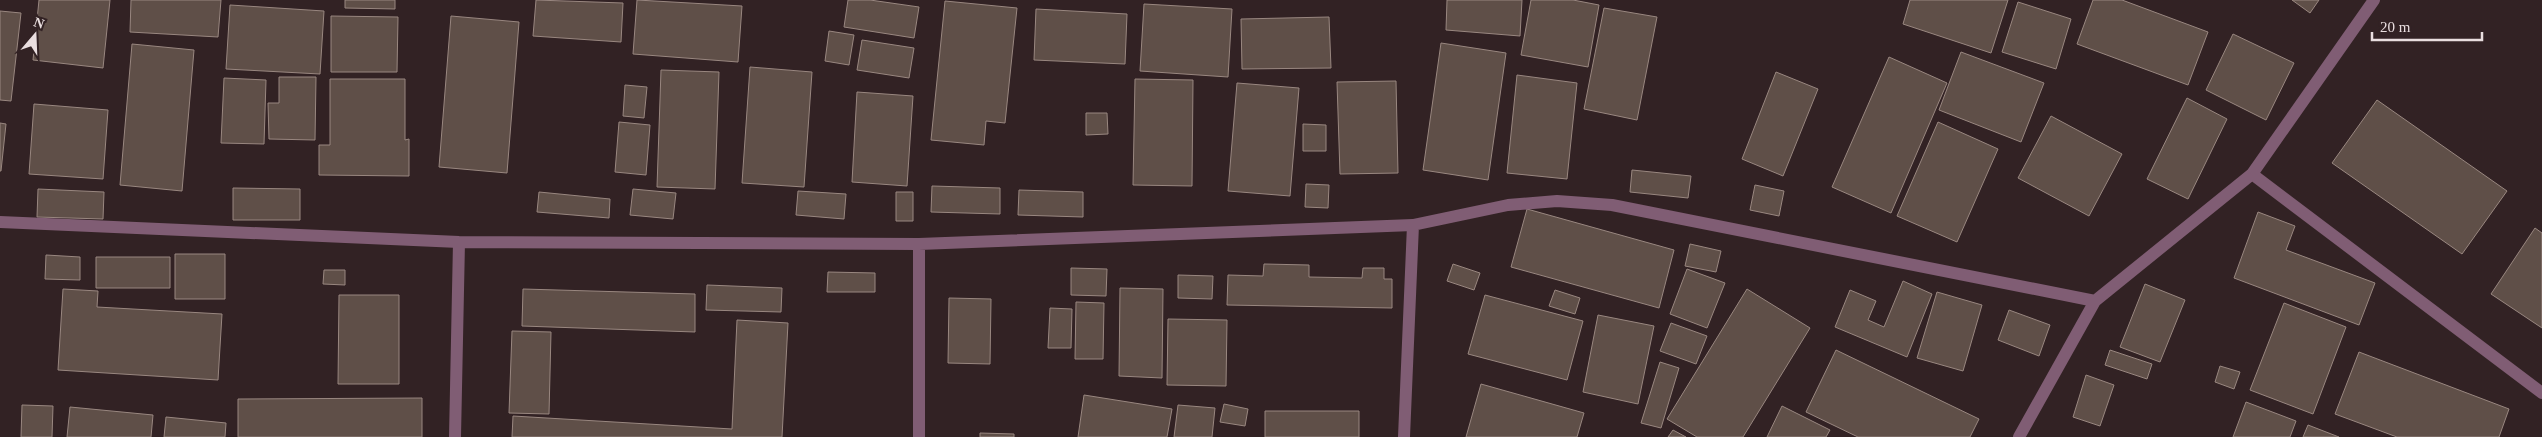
<svg xmlns="http://www.w3.org/2000/svg" width="2542" height="437" font-family="'Times New Roman',serif">
<style>
.building{fill:#5f4f48;stroke:#998780}
.lines{fill:none;stroke-linecap:round;stroke-linejoin:round}
.street{stroke:#805d74;stroke-width:12}
</style>
<rect width="100%" height="100%" fill="#322224"/>
<path class="building" d="M 39,0 L 110,0 L 103,68 L 33,60 Z
M 131,0 L 221,0 L 218,37 L 130,32 Z
M 345,0 L 395,0 L 395,9 L 345,8 Z
M 536,0 L 623,3 L 621,42 L 533,36 Z
M 637,0 L 742,6 L 738,62 L 633,54 Z
M 848,0 L 870,0 L 919,7 L 914,38 L 844,27 Z
M 1447,0 L 1522,0 L 1520,36 L 1446,30 Z
M 1531,0 L 1573,0 L 1599,5 L 1588,67 L 1521,55 Z
M 1910,0 L 2008,0 L 1991,53 L 1903,24 Z
M 2093,0 L 2122,0 L 2208,32 L 2188,85 L 2077,44 Z
M 2292,0 L 2319,0 L 2310,13 Z
M 945,1 L 1017,8 L 1005,123 L 986,121 L 984,145 L 931,140 Z
M 2018,2 L 2071,19 L 2056,69 L 2002,52 Z
M 1144,4 L 1232,9 L 1228,77 L 1140,71 Z
M 230,5 L 324,11 L 320,74 L 226,69 Z
M 1604,8 L 1657,17 L 1637,120 L 1584,109 Z
M 1036,9 L 1127,14 L 1125,64 L 1034,60 Z
M 0,11 L 21,13 L 11,101 L 0,100 Z
M 331,16 L 398,17 L 397,72 L 331,72 Z
M 451,16 L 519,22 L 507,173 L 439,167 Z
M 1329,17 L 1331,68 L 1242,69 L 1241,19 Z
M 829,31 L 854,35 L 849,65 L 825,61 Z
M 2233,34 L 2294,63 L 2266,120 L 2206,90 Z
M 862,40 L 914,48 L 909,78 L 857,70 Z
M 1441,43 L 1506,53 L 1488,180 L 1423,170 Z
M 132,44 L 194,50 L 182,191 L 120,185 Z
M 1961,52 L 2044,83 L 2021,142 L 1939,110 Z
M 1889,57 L 1947,83 L 1891,213 L 1832,187 Z
M 750,67 L 812,72 L 804,187 L 742,183 Z
M 661,70 L 719,72 L 715,189 L 657,187 Z
M 1776,72 L 1818,89 L 1783,176 L 1742,159 Z
M 1517,75 L 1577,83 L 1567,179 L 1507,173 Z
M 279,77 L 316,77 L 315,140 L 269,139 L 268,103 L 279,103 Z
M 224,78 L 266,80 L 264,144 L 221,143 Z
M 330,79 L 405,79 L 405,140 L 409,139 L 409,176 L 319,175 L 319,145 L 330,145 Z
M 1135,79 L 1193,80 L 1192,186 L 1133,185 Z
M 1396,81 L 1398,173 L 1340,174 L 1337,82 Z
M 1237,83 L 1299,88 L 1290,196 L 1228,191 Z
M 625,85 L 647,87 L 644,118 L 623,116 Z
M 857,92 L 913,96 L 907,186 L 852,182 Z
M 2187,98 L 2227,119 L 2188,199 L 2147,179 Z
M 2377,100 L 2507,191 L 2462,254 L 2332,163 Z
M 34,104 L 108,110 L 103,179 L 29,174 Z
M 1086,113 L 1107,113 L 1108,134 L 1086,135 Z
M 2051,116 L 2122,154 L 2089,216 L 2018,178 Z
M 619,122 L 650,125 L 646,175 L 615,172 Z
M 1938,122 L 1998,149 L 1957,242 L 1897,216 Z
M 0,123 L 6,124 L 1,171 L 0,171 Z
M 1303,124 L 1326,125 L 1326,151 L 1303,151 Z
M 1632,170 L 1691,176 L 1688,198 L 1630,192 Z
M 1306,184 L 1329,185 L 1328,208 L 1305,207 Z
M 1755,185 L 1784,191 L 1779,216 L 1750,210 Z
M 932,186 L 1000,188 L 1000,214 L 931,212 Z
M 233,188 L 300,189 L 300,220 L 233,220 Z
M 38,189 L 104,192 L 103,219 L 37,217 Z
M 633,189 L 676,193 L 673,219 L 630,215 Z
M 1019,190 L 1083,192 L 1083,217 L 1018,215 Z
M 798,191 L 846,194 L 844,219 L 796,215 Z
M 539,192 L 610,199 L 609,218 L 537,212 Z
M 896,192 L 913,192 L 913,221 L 896,221 Z
M 1527,209 L 1674,250 L 1659,308 L 1511,267 Z
M 2258,212 L 2295,226 L 2286,250 L 2375,283 L 2359,325 L 2234,278 Z
M 2535,228 L 2542,233 L 2542,328 L 2491,294 Z
M 1690,244 L 1721,251 L 1716,272 L 1685,266 Z
M 175,254 L 225,254 L 225,299 L 175,299 Z
M 46,255 L 80,257 L 80,280 L 45,279 Z
M 96,257 L 170,257 L 170,288 L 96,288 Z
M 1264,264 L 1309,265 L 1309,277 L 1362,278 L 1363,268 L 1384,268 L 1384,279 L 1392,279 L 1392,308 L 1227,305 L 1228,275 L 1263,276 Z
M 1453,264 L 1480,273 L 1474,290 L 1447,281 Z
M 1071,268 L 1107,269 L 1106,296 L 1071,295 Z
M 1687,269 L 1725,283 L 1707,328 L 1670,314 Z
M 324,270 L 345,270 L 345,285 L 323,284 Z
M 828,272 L 875,273 L 875,292 L 827,292 Z
M 1178,275 L 1213,276 L 1212,299 L 1178,298 Z
M 1903,281 L 1932,294 L 1907,357 L 1835,327 L 1850,290 L 1876,301 L 1868,320 L 1884,327 Z
M 2145,284 L 2185,300 L 2160,362 L 2120,347 Z
M 707,285 L 782,288 L 781,312 L 706,310 Z
M 1120,288 L 1163,289 L 1162,378 L 1119,376 Z
M 63,289 L 98,291 L 97,307 L 222,314 L 218,380 L 58,370 Z
M 523,289 L 695,294 L 695,332 L 522,326 Z
M 1747,289 L 1810,328 L 1743,437 L 1697,437 L 1667,419 Z
M 1555,290 L 1580,298 L 1575,314 L 1549,306 Z
M 1937,292 L 1982,305 L 1963,371 L 1917,358 Z
M 339,295 L 399,295 L 399,384 L 338,384 Z
M 1485,295 L 1583,321 L 1567,380 L 1468,354 Z
M 949,298 L 991,299 L 990,364 L 948,363 Z
M 1076,302 L 1104,303 L 1103,359 L 1075,359 Z
M 2284,303 L 2346,327 L 2313,414 L 2250,390 Z
M 1050,308 L 1072,309 L 1071,348 L 1048,348 Z
M 2009,310 L 2050,325 L 2039,356 L 1998,340 Z
M 1598,315 L 1654,326 L 1638,404 L 1583,392 Z
M 1168,319 L 1227,320 L 1226,386 L 1167,385 Z
M 737,320 L 788,323 L 782,437 L 512,437 L 513,416 L 732,429 Z
M 1671,323 L 1707,336 L 1696,364 L 1660,351 Z
M 512,331 L 551,332 L 549,414 L 509,413 Z
M 1836,350 L 1979,419 L 1970,437 L 1858,437 L 1806,412 Z
M 2110,350 L 2152,364 L 2147,379 L 2105,365 Z
M 2359,352 L 2509,409 L 2499,437 L 2397,437 L 2335,414 Z
M 1660,362 L 1679,368 L 1661,428 L 1641,423 Z
M 2220,366 L 2240,372 L 2234,389 L 2215,382 Z
M 2086,375 L 2114,385 L 2100,426 L 2073,417 Z
M 1481,384 L 1584,413 L 1577,437 L 1466,437 Z
M 1084,395 L 1172,409 L 1167,437 L 1078,437 Z
M 422,398 L 422,437 L 238,437 L 238,399 Z
M 2246,402 L 2296,421 L 2290,437 L 2233,437 Z
M 1224,404 L 1248,409 L 1245,426 L 1220,422 Z
M 22,405 L 53,406 L 52,437 L 21,437 Z
M 1178,405 L 1215,408 L 1212,437 L 1174,437 Z
M 1782,406 L 1830,430 L 1826,437 L 1767,437 Z
M 70,407 L 153,415 L 151,437 L 67,437 Z
M 1265,411 L 1359,411 L 1359,437 L 1265,437 Z
M 166,417 L 226,423 L 225,437 L 164,437 Z
M 2308,425 L 2339,437 L 2303,437 Z
M 1673,430 L 1686,437 L 1668,437 Z
M 980,433 L 1014,434 L 1014,437 L 980,437 Z"/>
<g class="lines">
<path class="street" d="M 2252,174 L 2374,0
M 0,222 L 459,242 L 919,244 L 1413,225 L 1508,205 L 1557,201 L 1612,205 L 2095,301 L 2252,174 L 2542,393
M 455,437 L 459,242
M 919,437 L 919,244
M 1404,437 L 1413,225
M 2019,437 L 2095,301"/>
</g>
<g transform="translate(35 35) rotate(19)" stroke="#322224" stroke-width="4" paint-order="stroke">
<path d="M0-4L9 19L0 12L-9 19Z" fill="#e9dedf"/>
<text y="-8" font-size="14" font-weight="bold" text-anchor="middle" fill="#e9dedf">N</text>
</g>
<path d="M2372 32v8h110v-8" fill="none" stroke="#e9dedf" stroke-width="2.5"/>
<text x="2380" y="32" font-size="15" fill="#e9dedf" stroke="#322224" stroke-width="4" paint-order="stroke">20 m</text>
</svg>
